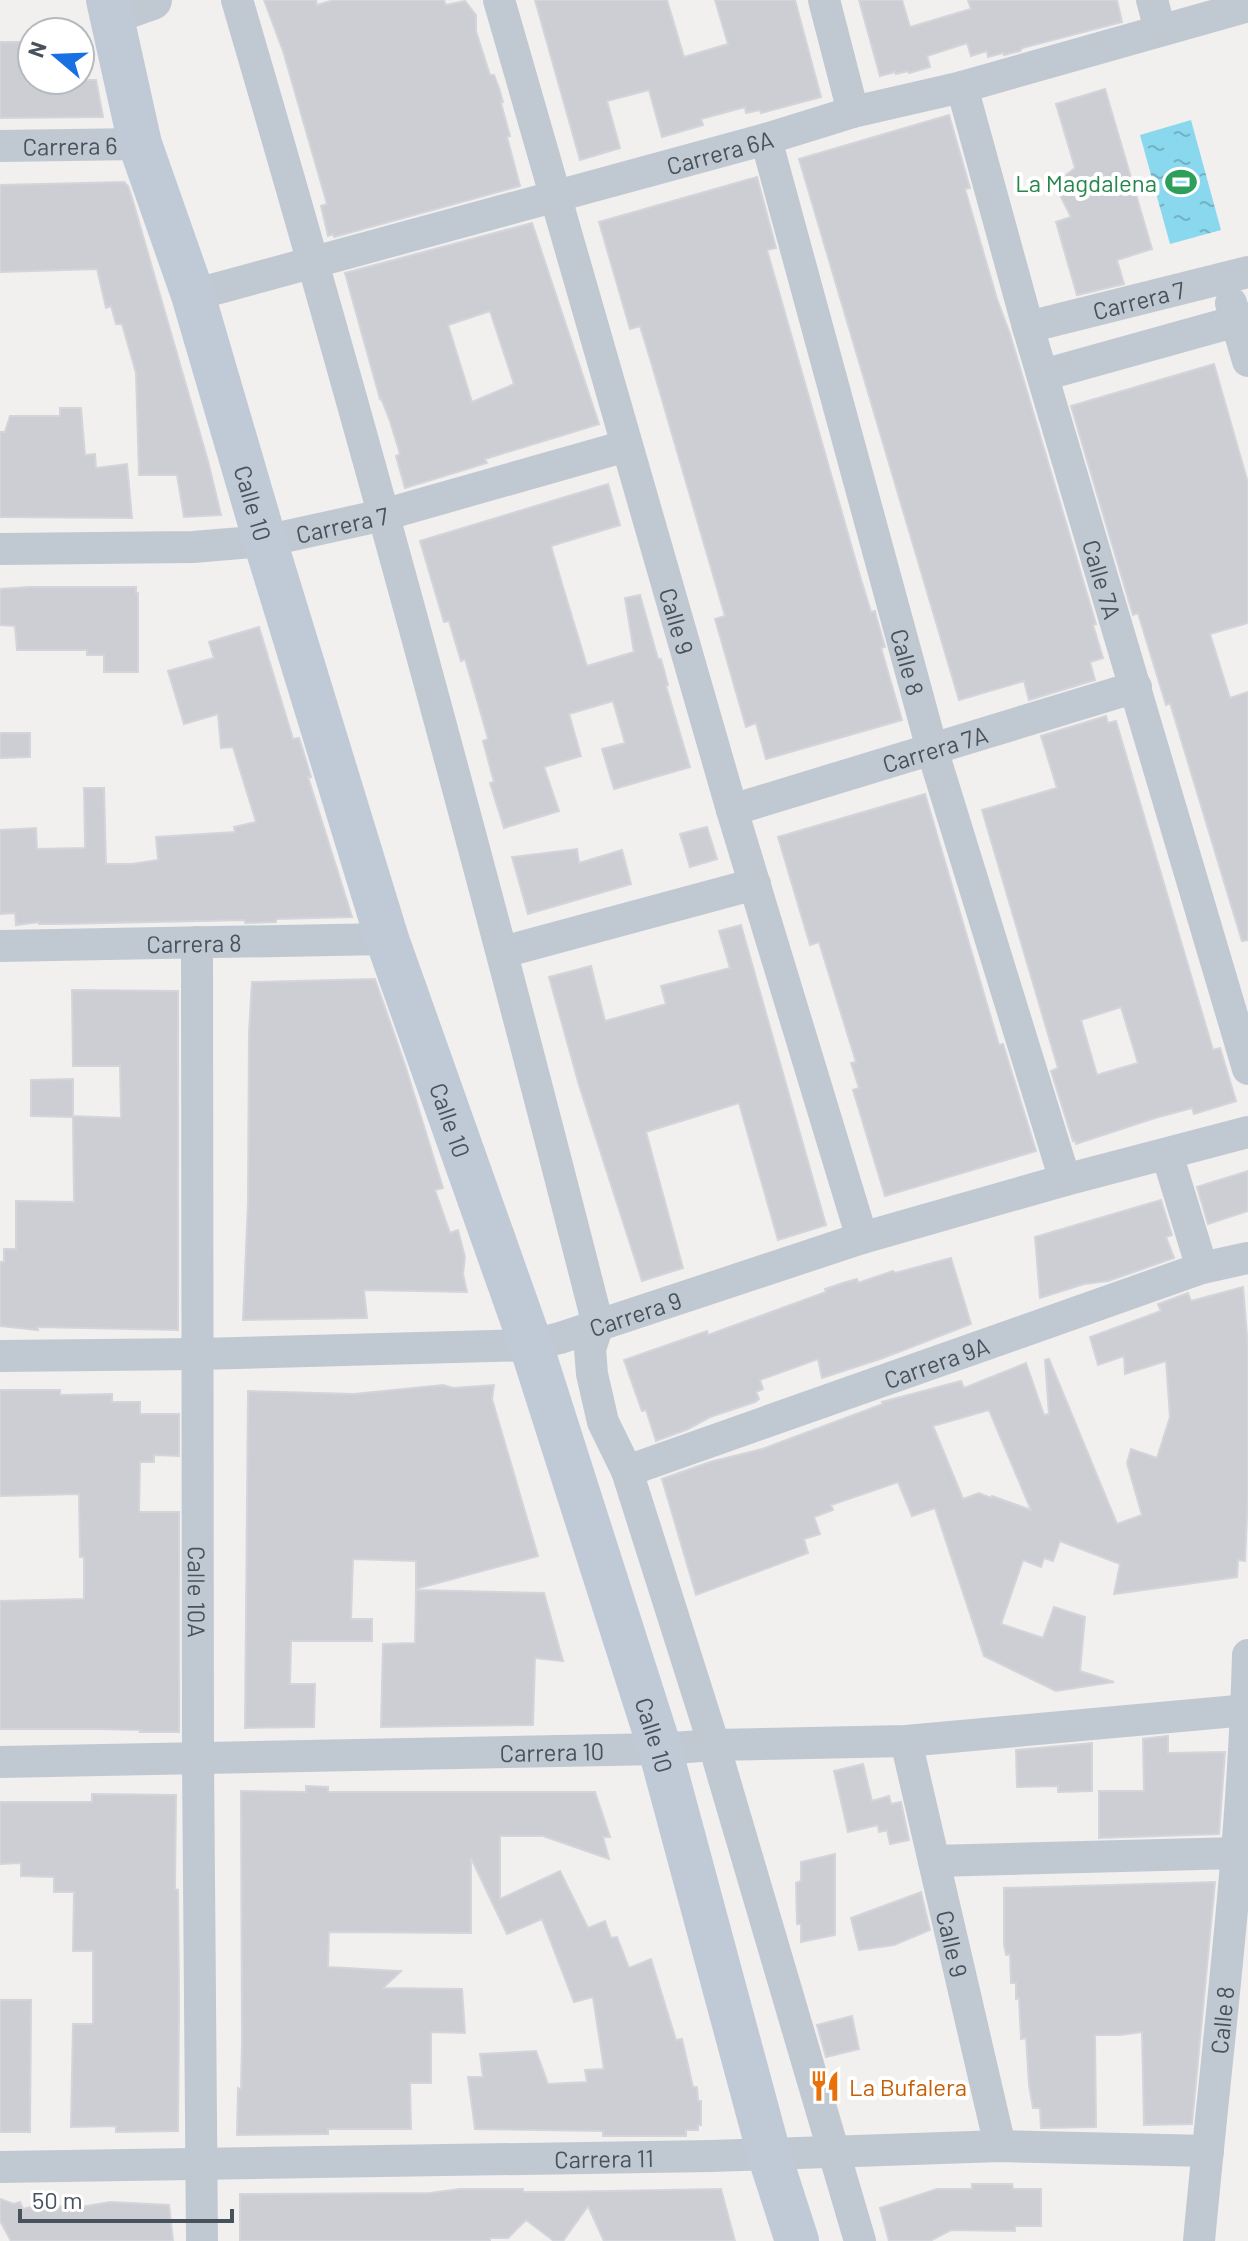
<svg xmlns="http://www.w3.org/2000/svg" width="1248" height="2241" font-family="Barlow,sans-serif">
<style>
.water{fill:url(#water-ripples)}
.building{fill:#ccced4;stroke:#d3d5db;stroke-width:2;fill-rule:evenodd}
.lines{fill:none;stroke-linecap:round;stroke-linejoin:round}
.minor{stroke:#c0c9d1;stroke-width:32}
.tertiary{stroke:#c0c9d1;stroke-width:40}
.secondary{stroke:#c0cad6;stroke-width:44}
.labels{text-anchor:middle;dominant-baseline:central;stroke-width:8;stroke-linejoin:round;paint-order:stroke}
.street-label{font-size:24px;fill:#47525d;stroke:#fff}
.leisure-label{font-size:24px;fill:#27864d;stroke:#fff;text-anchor:end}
.food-label{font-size:24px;fill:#c56008;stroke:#fff;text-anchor:start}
</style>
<defs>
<pattern id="water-ripples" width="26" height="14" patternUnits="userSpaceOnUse" patternTransform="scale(2)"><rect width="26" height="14" fill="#8ad8ed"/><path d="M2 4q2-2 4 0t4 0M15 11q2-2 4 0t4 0" fill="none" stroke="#73b2c3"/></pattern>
</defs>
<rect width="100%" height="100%" fill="#f2efef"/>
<path class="water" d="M 1191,120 L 1221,230 L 1170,244 L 1140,135 Z"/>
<path class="building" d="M 264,0 L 316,0 L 317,5 L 334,0 L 444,0 L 446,5 L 465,1 L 476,15 L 476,31 L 482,50 L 490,75 L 494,75 L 499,88 L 503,102 L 501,103 L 510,136 L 507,137 L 520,186 L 334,237 L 333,234 L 328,236 L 321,206 L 327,204 L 283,51 Z
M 535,0 L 667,0 L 684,57 L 728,44 L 715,0 L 795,0 L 821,97 L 761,113 L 760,110 L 746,113 L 745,107 L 701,119 L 703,125 L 662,137 L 649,90 L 607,101 L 620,148 L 580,160 Z
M 859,0 L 902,0 L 910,27 L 971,9 L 968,0 L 1117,0 L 1122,22 L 1022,48 L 1020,51 L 1004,55 L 1003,53 L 988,57 L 987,51 L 971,56 L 967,43 L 927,56 L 930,67 L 909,73 L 908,71 L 896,74 L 895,72 L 880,76 Z
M 0,42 L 32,42 L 32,80 L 96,80 L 103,117 L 0,118 Z
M 1105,89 L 1152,249 L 1117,260 L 1124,284 L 1077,295 L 1056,222 L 1071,217 L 1060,195 L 1060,188 L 1066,175 L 1075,168 L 1056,104 Z
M 949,115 L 970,188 L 965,189 L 997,299 L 1010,334 L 1096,624 L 1093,625 L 1103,658 L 1090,662 L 1095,680 L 1029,700 L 1024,681 L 959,700 L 799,159 Z
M 757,177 L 776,248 L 767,250 L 860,576 L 871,612 L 875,611 L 876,616 L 885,647 L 881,648 L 902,720 L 766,759 L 756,723 L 746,727 L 715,619 L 725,616 L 651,362 L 640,326 L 630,329 L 599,222 Z
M 124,182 L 128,186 L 132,198 L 208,461 L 221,515 L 184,517 L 177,475 L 139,475 L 136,373 L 122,324 L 116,324 L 111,306 L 106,308 L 97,269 L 0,272 L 0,185 Z
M 532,223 L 599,424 L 485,459 L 487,463 L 405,488 L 396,456 L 400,454 L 390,421 L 381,398 L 380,399 L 345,273 ZM 490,311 L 514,384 L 472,402 L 448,325 Z
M 1214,364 L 1248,483 L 1248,623 L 1210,634 L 1230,698 L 1248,692 L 1248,940 L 1242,941 L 1170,703 L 1166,705 L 1138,613 L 1133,615 L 1071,406 Z
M 60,408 L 81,408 L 85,455 L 95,454 L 96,468 L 127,464 L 132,518 L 0,517 L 0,432 L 5,432 L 10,416 L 60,416 Z
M 608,484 L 620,525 L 551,546 L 563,587 L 587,666 L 634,652 L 625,598 L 640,595 L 658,659 L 661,659 L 664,670 L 668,685 L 666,686 L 690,767 L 614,789 L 602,749 L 625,743 L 613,701 L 569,714 L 581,756 L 544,767 L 559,811 L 504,828 L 490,783 L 494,782 L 483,741 L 488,739 L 481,714 L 465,659 L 461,661 L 449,621 L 444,622 L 420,541 Z
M 29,587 L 136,587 L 136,593 L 138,593 L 138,672 L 104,672 L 104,655 L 87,655 L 87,650 L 17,650 L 15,626 L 0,625 L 0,589 Z
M 259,627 L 293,739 L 299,738 L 305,757 L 311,777 L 308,777 L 352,917 L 276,919 L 276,922 L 245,923 L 245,920 L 59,924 L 39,924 L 39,922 L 16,925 L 15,913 L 0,914 L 0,830 L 36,828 L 37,849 L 85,848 L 84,788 L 104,788 L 106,864 L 132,864 L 158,860 L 156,837 L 235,832 L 234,827 L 256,822 L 233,747 L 221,748 L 218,714 L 184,724 L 168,671 L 214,658 L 209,642 Z
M 1106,716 L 1108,723 L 1116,721 L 1213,1050 L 1220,1048 L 1236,1101 L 1194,1114 L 1192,1108 L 1155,1118 L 1076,1144 L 1075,1140 L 1073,1141 L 1051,1071 L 1058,1068 L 982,810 L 1057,788 L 1041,736 ZM 1121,1007 L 1138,1063 L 1097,1075 L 1081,1020 Z
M 0,733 L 30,733 L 30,757 L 0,758 Z
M 925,794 L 999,1045 L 1003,1044 L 1036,1151 L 885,1196 L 853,1090 L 859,1088 L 851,1063 L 856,1062 L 819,942 L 810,945 L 778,837 Z
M 707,827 L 717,859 L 690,867 L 680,834 Z
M 577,849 L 579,863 L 622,850 L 631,884 L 528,914 L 512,857 Z
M 741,925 L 826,1225 L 778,1240 L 739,1103 L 646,1132 L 683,1268 L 642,1281 L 579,1085 L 549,977 L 591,966 L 605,1021 L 666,1004 L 661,986 L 730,968 L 719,931 Z
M 375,979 L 406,1068 L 443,1188 L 435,1190 L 450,1233 L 458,1230 L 465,1257 L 463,1274 L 467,1292 L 364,1290 L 367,1318 L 243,1320 L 248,1202 L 249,1032 L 252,982 Z
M 72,990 L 178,991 L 178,1330 L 37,1327 L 38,1330 L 0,1326 L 0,1262 L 4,1262 L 4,1249 L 16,1249 L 16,1201 L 74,1202 L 73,1117 L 31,1116 L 31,1080 L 73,1079 L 73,1116 L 121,1118 L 120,1066 L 73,1066 Z
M 1248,1171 L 1248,1211 L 1208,1224 L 1197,1187 Z
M 1161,1200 L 1172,1235 L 1166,1237 L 1174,1258 L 1108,1281 L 1084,1284 L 1040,1298 L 1035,1237 Z
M 951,1258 L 971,1324 L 883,1358 L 822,1378 L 818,1359 L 760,1380 L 763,1389 L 756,1392 L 759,1399 L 755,1402 L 710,1417 L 688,1429 L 656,1441 L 646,1410 L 642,1411 L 624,1360 L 707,1331 L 708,1335 L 826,1292 L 825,1289 L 843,1283 L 857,1279 L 858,1283 L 893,1271 L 895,1273 Z
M 1243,1287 L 1248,1347 L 1248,1494 L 1245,1561 L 1238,1560 L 1237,1577 L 1114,1594 L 1120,1564 L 1060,1541 L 1053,1561 L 1044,1558 L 1041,1567 L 1023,1560 L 1001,1624 L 1043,1638 L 1054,1607 L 1085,1617 L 1080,1671 L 1114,1682 L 1056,1691 L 984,1656 L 935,1508 L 912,1516 L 898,1482 L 831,1505 L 833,1510 L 814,1517 L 820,1534 L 804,1539 L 808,1553 L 696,1595 L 662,1479 L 710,1462 L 762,1449 L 883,1404 L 882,1402 L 961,1381 L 964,1388 L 1026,1363 L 1044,1415 L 1049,1414 L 1045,1360 L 1049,1359 L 1117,1524 L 1142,1515 L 1127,1463 L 1131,1449 L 1157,1458 L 1170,1417 L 1166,1361 L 1125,1374 L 1124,1356 L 1098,1365 L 1090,1337 L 1161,1311 L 1158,1304 L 1188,1293 L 1191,1301 ZM 989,1410 L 1031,1510 L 992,1496 L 991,1498 L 979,1493 L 963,1499 L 933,1426 Z
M 443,1385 L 453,1388 L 494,1385 L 492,1399 L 538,1556 L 416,1589 L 416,1561 L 353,1559 L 351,1619 L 372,1619 L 372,1641 L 291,1641 L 290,1684 L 315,1684 L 314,1727 L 245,1728 L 248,1391 L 354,1394 Z
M 0,1390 L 60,1390 L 60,1395 L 112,1394 L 112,1402 L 140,1402 L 140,1414 L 179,1414 L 179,1456 L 154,1455 L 154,1462 L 140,1462 L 139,1512 L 179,1512 L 179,1732 L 140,1732 L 141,1730 L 97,1729 L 0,1729 L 0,1601 L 84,1599 L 84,1557 L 80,1557 L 79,1494 L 0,1496 Z
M 416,1590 L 544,1593 L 563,1661 L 535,1658 L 533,1725 L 381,1727 L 383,1644 L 415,1643 Z
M 1168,1736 L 1168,1753 L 1225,1752 L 1219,1834 L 1099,1838 L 1099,1791 L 1144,1791 L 1143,1739 Z
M 1092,1743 L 1092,1791 L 1058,1792 L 1058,1786 L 1017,1787 L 1016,1750 Z
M 863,1764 L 872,1801 L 889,1796 L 891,1804 L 901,1802 L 909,1840 L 890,1844 L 887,1830 L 879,1832 L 878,1825 L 848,1832 L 834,1771 Z
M 306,1786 L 328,1787 L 328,1792 L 595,1792 L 610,1837 L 603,1837 L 609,1859 L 543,1836 L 500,1836 L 500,1899 L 560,1871 L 588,1928 L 605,1921 L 611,1938 L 617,1937 L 629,1968 L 651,1959 L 676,2040 L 682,2039 L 693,2087 L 697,2087 L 698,2101 L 701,2101 L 701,2125 L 698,2125 L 698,2130 L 686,2130 L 686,2136 L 603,2136 L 603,2131 L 475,2129 L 468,2077 L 483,2077 L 480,2054 L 536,2051 L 548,2084 L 587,2082 L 585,2070 L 604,2069 L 593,1997 L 574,2002 L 542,1919 L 507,1934 L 471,1858 L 471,1933 L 329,1932 L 328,1967 L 401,1971 L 383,1988 L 462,1989 L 465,2033 L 431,2032 L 431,2083 L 410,2083 L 411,2129 L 328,2129 L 328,2134 L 237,2135 L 238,2088 L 241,2090 L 242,2042 L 241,1791 L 306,1792 Z
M 92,1794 L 176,1795 L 175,1889 L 178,1890 L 179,2001 L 178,2131 L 116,2132 L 116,2126 L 71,2127 L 73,2024 L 93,2024 L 93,1951 L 73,1951 L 74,1892 L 54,1892 L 54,1877 L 21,1876 L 21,1863 L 0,1864 L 0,1802 L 92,1802 Z
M 835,1854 L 835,1935 L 801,1942 L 801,1924 L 797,1924 L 796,1883 L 801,1881 L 801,1862 Z
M 1215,1882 L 1192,2124 L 1144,2125 L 1142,2032 L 1120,2035 L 1095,2035 L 1096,2127 L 1041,2128 L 1040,2108 L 1033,2108 L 1029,2085 L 1026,2038 L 1021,2039 L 1019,1998 L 1016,1999 L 1016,1983 L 1011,1983 L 1010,1954 L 1006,1955 L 1004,1944 L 1004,1888 Z
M 921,1892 L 930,1930 L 894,1945 L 859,1950 L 851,1918 Z
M 0,2000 L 31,2000 L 30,2132 L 0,2132 Z
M 852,2016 L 859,2049 L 826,2057 L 817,2025 Z
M 972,2184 L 1012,2184 L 1013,2189 L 1041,2189 L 1041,2226 L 1015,2226 L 1015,2231 L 951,2230 L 930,2241 L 889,2241 L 880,2208 L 937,2189 L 972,2189 Z
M 460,2189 L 523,2189 L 523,2192 L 551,2192 L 721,2189 L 735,2241 L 604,2241 L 588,2206 L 563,2241 L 554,2241 L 526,2220 L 508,2238 L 490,2238 L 490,2241 L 240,2241 L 240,2194 L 430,2193 Z
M 0,2199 L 14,2204 L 20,2202 L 23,2209 L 49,2203 L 51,2208 L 79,2203 L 81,2207 L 110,2202 L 169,2205 L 173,2241 L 11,2241 L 0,2221 Z"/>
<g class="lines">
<g class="minor">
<path d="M 237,0 C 366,439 485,881 598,1325 L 590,1349 L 592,1374 L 603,1422 L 627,1471 L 714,1745 L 860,2241"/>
<path id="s1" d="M 499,0 L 732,810 L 862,1238"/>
<path d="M 824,0 L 853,112"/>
<path d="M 1152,0 L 1160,30"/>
<path id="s2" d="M 962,87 L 1028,327 L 1248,1069"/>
<path id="s3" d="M 766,139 L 932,749 L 1065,1180"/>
<path id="s4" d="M 0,146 L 140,144"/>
<path id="s5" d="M 193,295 L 766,139 L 853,112 L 962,87 L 1248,6"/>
<path d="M 1231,303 L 1248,361"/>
<path id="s6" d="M 1028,327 L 1248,272"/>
<path d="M 1043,375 L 1248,318"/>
<path id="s7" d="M 0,549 L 193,547 L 265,541 L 383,515 L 626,446"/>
<path id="s8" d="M 732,810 L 1136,687"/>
<path id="s9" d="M 197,942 L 198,1759 L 202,2241"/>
<path id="s10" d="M 0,946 L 387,939"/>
<path d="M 503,952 L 755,884"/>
<path d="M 1167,1154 L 1202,1268"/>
<path id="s11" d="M 0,1356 L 198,1354 L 531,1345 L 560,1338 L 862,1238 L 1065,1180 L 1248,1132"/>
<path id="s12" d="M 627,1471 L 1202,1268 L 1248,1258"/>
<path id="s13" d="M 906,1741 L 1000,2146"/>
<path id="s14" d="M 0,1762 L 660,1749 L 714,1745 L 906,1741 L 1248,1710"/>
<path d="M 934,1861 L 1238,1853"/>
<path id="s15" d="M 0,2167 L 711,2156 L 1000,2146 L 1208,2151"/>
<path id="s16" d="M 1199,2241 C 1217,2046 1243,1851 1248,1655"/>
</g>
<path class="tertiary" d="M 112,14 L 152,0"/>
<path class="secondary" id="s17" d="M 108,0 L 140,144 L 193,295 L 265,541 L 387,939 L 531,1345 L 660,1749 L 769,2154 L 797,2241"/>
</g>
<defs>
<symbol id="stadium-bare" viewBox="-9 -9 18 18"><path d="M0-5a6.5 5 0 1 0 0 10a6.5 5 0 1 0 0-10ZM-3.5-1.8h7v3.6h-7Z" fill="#2e9e5b" stroke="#fff" stroke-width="2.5" paint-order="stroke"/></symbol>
<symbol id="restaurant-bare" viewBox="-9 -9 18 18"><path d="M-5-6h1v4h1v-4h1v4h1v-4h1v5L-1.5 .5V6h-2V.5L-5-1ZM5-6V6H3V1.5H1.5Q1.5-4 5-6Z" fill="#e8710a" stroke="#fff" stroke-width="2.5" paint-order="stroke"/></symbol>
</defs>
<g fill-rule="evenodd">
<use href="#stadium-bare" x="1159" y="160" width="44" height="44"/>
<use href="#restaurant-bare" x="803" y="2064" width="44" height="44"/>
</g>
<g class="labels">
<g class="street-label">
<text stroke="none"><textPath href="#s4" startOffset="70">Carrera 6</textPath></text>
<text stroke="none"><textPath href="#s5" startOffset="546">Carrera 6A</textPath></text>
<text stroke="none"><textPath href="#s6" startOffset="114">Carrera 7</textPath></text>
<text stroke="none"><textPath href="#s17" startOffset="524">Calle 10</textPath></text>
<text stroke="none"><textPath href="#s7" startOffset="344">Carrera 7</textPath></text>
<text stroke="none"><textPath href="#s2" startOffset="512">Calle 7A</textPath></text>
<text stroke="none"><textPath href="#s1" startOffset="646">Calle 9</textPath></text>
<text stroke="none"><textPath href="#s3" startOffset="542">Calle 8</textPath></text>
<text stroke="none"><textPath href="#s8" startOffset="212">Carrera 7A</textPath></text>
<text stroke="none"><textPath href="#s10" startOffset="194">Carrera 8</textPath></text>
<text stroke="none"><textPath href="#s17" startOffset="1172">Calle 10</textPath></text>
<text stroke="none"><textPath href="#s11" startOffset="640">Carrera 9</textPath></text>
<text stroke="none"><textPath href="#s12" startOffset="328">Carrera 9A</textPath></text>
<text stroke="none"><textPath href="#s9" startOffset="650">Calle 10A</textPath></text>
<text stroke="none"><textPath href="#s17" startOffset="1820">Calle 10</textPath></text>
<text stroke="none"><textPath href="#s14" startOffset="552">Carrera 10</textPath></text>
<text stroke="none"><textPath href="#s13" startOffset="208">Calle 9</textPath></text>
<text stroke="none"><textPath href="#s16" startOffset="222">Calle 8</textPath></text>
<text stroke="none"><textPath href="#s15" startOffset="604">Carrera 11</textPath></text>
</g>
<g class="leisure-label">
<text x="1157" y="182">La Magdalena</text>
</g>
<g class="food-label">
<text x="849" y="2086">La Bufalera</text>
</g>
</g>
<g transform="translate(56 56) rotate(289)"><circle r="38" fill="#ffffff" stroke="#b5babe" stroke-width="2"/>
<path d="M0-6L14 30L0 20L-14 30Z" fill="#1870e3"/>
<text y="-12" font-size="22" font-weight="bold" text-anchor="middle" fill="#47525d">N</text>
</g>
<path d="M20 2209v12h212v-12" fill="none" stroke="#47525d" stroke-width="4"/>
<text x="32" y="2209" font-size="24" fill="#47525d" stroke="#ffffff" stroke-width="6" paint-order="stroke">50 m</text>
</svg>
